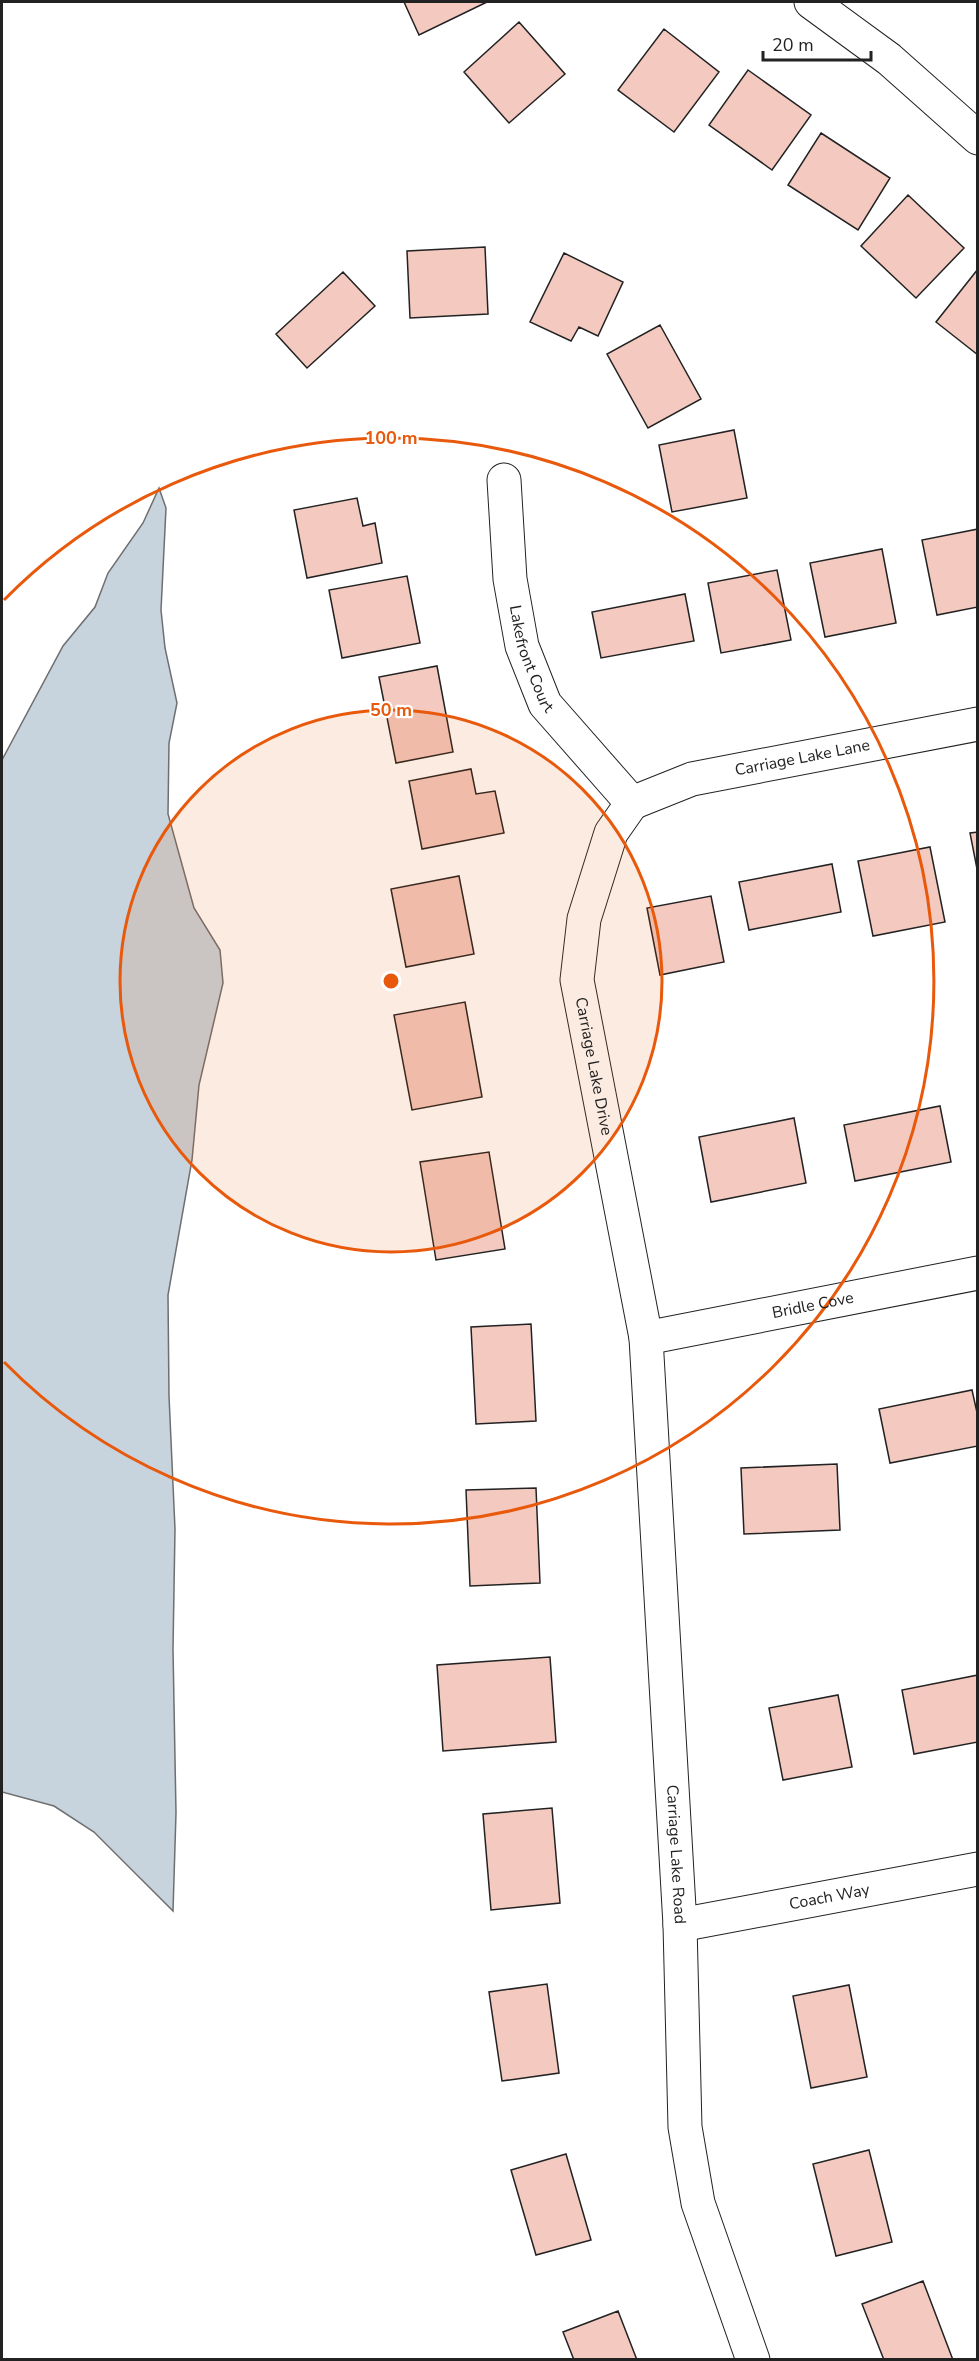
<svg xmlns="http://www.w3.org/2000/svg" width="979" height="2361" font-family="'Nunito Sans',sans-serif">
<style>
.water{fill:#c7d3dd;stroke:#6f6f6f;stroke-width:1.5}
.building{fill:#f3c9c0;stroke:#222;stroke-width:1.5}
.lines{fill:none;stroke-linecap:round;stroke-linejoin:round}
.minor-casing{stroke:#222;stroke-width:35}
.minor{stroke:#fff;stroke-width:33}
.ring{fill:none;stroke:#e8590c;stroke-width:3}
.labels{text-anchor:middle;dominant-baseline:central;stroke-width:4.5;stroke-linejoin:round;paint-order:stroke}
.street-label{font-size:16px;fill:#222;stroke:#fff}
.centre{fill:#e8590c;stroke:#fff;stroke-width:3}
.ring-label{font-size:18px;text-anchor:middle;font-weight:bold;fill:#e8590c;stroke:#fff;stroke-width:4.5;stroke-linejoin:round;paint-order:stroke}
</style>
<rect width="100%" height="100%" fill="#fff"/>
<path class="water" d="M 159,488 L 166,508 L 161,610 L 165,648 L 177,703 L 169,743 L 168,814 L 194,908 L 220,950 L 223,983 L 199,1085 L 192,1160 L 168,1295 L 169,1396 L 175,1529 L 173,1649 L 176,1813 L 173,1911 L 94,1832 L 54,1806 L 2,1792 L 2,760 L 63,646 L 95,607 L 108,573 L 143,523 Z"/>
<path class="building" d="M 404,2 L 487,2 L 419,35 Z
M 519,22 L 565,74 L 509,123 L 464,72 Z
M 664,29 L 719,72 L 674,132 L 618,90 Z
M 748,70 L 811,115 L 772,170 L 709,125 Z
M 821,133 L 890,178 L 858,230 L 788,185 Z
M 908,195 L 964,248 L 916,298 L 861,246 Z
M 485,247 L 488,314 L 410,318 L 407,251 Z
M 564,253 L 623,282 L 598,336 L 579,327 L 571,341 L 530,322 Z
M 978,269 L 978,355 L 936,322 Z
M 343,272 L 375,306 L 307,368 L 276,334 Z
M 660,325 L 701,399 L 648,428 L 607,354 Z
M 734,430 L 747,498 L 672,512 L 659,445 Z
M 357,498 L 363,526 L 375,523 L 382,563 L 307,578 L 294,510 Z
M 978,529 L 978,607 L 937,615 L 922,540 Z
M 882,549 L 896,623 L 825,637 L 810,563 Z
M 777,570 L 791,640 L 721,653 L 708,583 Z
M 407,576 L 420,643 L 342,658 L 329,590 Z
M 685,594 L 694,641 L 601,658 L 592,612 Z
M 437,666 L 453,752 L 396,763 L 379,677 Z
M 471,769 L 476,794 L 495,791 L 504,833 L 422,849 L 409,781 Z
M 978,832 L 978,874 L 970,833 Z
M 930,847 L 945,922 L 873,936 L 858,861 Z
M 832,864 L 841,912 L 749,930 L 739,882 Z
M 459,876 L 474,954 L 406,967 L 391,889 Z
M 711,896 L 724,962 L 660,975 L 647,908 Z
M 465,1002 L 482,1097 L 412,1110 L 394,1015 Z
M 940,1106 L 951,1162 L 855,1181 L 844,1125 Z
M 794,1118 L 806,1183 L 711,1202 L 699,1137 Z
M 489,1152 L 505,1249 L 436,1260 L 420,1162 Z
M 531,1324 L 536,1421 L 476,1424 L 471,1327 Z
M 972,1390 L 978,1417 L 978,1446 L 890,1463 L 879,1409 Z
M 837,1464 L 840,1530 L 744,1534 L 741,1468 Z
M 536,1488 L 540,1583 L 470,1586 L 466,1490 Z
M 550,1657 L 556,1742 L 443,1751 L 437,1665 Z
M 978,1675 L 978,1742 L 914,1754 L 902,1690 Z
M 838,1695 L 852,1767 L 783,1780 L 769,1708 Z
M 552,1808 L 560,1903 L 491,1910 L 483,1814 Z
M 547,1984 L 559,2073 L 502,2081 L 489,1992 Z
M 849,1985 L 867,2077 L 811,2088 L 793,1996 Z
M 869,2150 L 892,2242 L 836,2256 L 813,2164 Z
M 566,2154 L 591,2240 L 536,2255 L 511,2170 Z
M 923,2281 L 953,2360 L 884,2360 L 862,2304 Z
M 618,2311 L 637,2360 L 574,2360 L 563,2332 Z"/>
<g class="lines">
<defs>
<g id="minor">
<path d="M 811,2 L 889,59 L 978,138"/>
<path id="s1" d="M 504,480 L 510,579 L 522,646 L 545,704 L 632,803"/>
<path id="s2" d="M 632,803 L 611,833 L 584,919 L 577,980 L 646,1338 L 680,1925 L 685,2127 L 698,2203 L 753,2360"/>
<path id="s3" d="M 632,803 L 692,779 L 978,724"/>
<path id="s4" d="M 646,1338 L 978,1273"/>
<path id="s5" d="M 680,1925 L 978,1869"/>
</g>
</defs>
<use href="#minor" class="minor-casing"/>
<use href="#minor" class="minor"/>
</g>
<circle cx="391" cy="981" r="271" fill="#e8590c" fill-opacity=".12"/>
<g class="ring">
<circle cx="391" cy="981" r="271"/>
<path d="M4 600A543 543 0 1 1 4 1362"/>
</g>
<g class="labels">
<g class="street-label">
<text stroke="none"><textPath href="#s1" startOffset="182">Lakefront Court</textPath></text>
<text stroke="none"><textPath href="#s3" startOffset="177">Carriage Lake Lane</textPath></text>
<text stroke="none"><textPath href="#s2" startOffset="276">Carriage Lake Drive</textPath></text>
<text stroke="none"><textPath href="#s4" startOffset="170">Bridle Cove</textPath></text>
<text stroke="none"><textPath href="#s2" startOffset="1070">Carriage Lake Road</textPath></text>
<text stroke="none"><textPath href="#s5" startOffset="152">Coach Way</textPath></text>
</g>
</g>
<circle cx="391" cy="981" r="9" class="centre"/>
<g class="ring-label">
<text x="391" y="444">100 m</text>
<text x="391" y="716">50 m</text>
</g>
<rect width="979" height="2361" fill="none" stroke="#222222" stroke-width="6"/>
<path d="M763 51v9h108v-9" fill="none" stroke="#222222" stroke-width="3"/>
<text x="772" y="51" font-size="18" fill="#222222" stroke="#ffffff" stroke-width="4.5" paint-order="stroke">20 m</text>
</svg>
